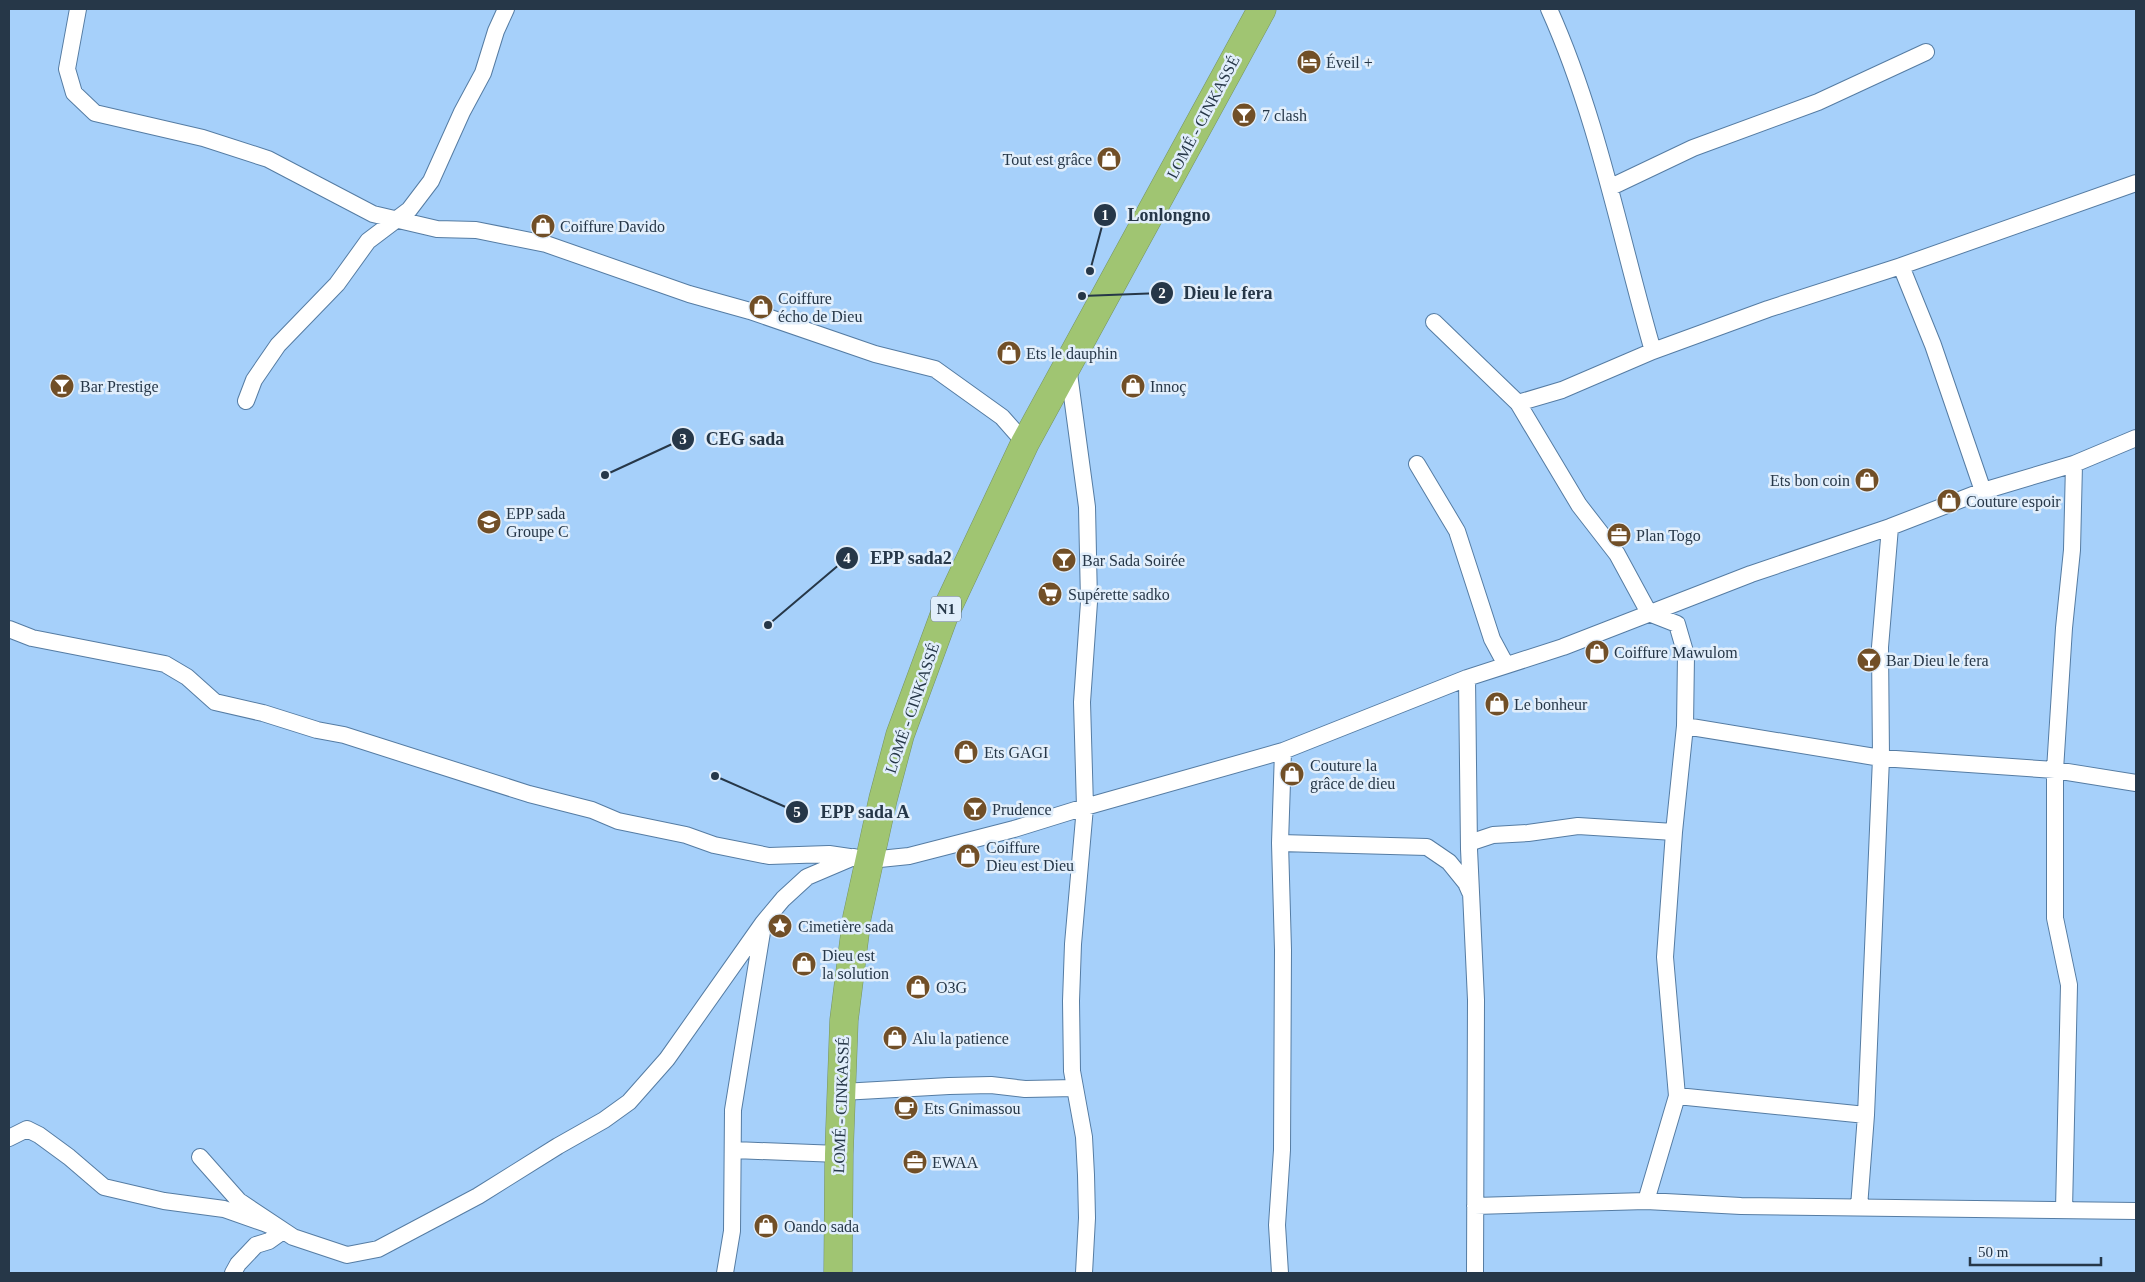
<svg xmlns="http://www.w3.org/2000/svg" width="2145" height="1282" font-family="'Times New Roman',serif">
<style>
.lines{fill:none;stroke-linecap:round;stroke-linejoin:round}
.street-casing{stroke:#557ca3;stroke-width:18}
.highway-casing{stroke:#759363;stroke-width:29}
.street{stroke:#fff;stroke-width:16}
.highway{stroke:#a0c572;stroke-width:28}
.labels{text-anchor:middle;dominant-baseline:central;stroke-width:5;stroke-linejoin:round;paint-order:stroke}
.shield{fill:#e1eefb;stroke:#5e6e7e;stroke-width:1}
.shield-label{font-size:15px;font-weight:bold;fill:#263748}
.poi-label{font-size:16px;fill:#263748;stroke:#e1eefb;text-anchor:start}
.street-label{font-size:16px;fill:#263748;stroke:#e1eefb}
.leader{fill:none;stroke:#263748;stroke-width:2}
.callout-dot{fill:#263748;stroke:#e1eefb;stroke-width:2}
.mark-label{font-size:15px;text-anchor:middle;font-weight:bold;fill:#fff}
.callout-label{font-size:18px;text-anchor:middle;font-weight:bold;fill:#263748;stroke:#e1eefb;stroke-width:5;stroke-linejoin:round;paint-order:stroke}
</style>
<rect width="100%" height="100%" fill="#a6d0fa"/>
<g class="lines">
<defs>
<path id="street" d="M 78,9 L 67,69 L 74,93 L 95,113 L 203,138 L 268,159 L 373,214 L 437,229 L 476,230 L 546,244 L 689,294 L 750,311 L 875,354 L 935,369 L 1002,417 L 1025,443
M 1549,9 C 1598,118 1620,237 1653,351
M 1611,187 L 1693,148 L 1818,102 L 1926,52
M 1901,266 L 1933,345 L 1983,491
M 1434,322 L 1518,403
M 1068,366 L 1087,507 L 1089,602 L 1082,702 L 1085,807 L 1073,944 L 1071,1001 L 1072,1071 L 1084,1137 L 1086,1175 L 1087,1218 L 1084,1273
M 246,401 L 254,380 L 278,345 L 337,284 L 368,241 L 409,210 L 431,181 L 462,112 L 483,73 L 496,31 L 506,9
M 1417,464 L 1457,531 L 1492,639 L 1506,665
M 9,629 L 32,638 L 165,664 L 187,677 L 215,702 L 263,713 L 317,730 L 344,735 L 529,794 L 592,810 L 618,821 L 686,835 L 714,845 L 769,856 L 829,854 L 870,860 L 909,856 L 1014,829 L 1085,807 L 1283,751 L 1467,678 L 1563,647 L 1751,574 L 1890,527 L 1983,491 L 2074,464 L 2136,438
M 1467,678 L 1469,849 L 1476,1000 L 1475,1273
M 1685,726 L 1881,758 L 2055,770 L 2136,783
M 1280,843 L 1427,847 L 1449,862 L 1466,883 L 1470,892
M 1469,843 L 1493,835 L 1528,833 L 1578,826 L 1674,832
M 842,1092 L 949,1086 L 991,1085 L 1025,1089 L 1075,1088
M 1677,1096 L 1866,1115
M 9,1138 L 27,1129 L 39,1135 L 69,1157 L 104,1187 L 164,1201 L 224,1209 L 264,1223 L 283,1231 L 269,1241 L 256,1245 L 238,1264 L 233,1273
M 734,1150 L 839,1154
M 200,1157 L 239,1201 L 293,1237 L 347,1255 L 378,1249 L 478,1196 L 558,1146 L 604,1120 L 629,1102 L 667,1059 L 763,923 L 783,899 L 807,877 L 854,857
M 1646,1201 L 1677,1096 L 1665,957 L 1674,832 L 1685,726 L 1686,655 L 1677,624 L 1649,613 L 1617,554 L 1579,505 L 1518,403 L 1562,390 L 1653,351 L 1768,309 L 1901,266 L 2136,183
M 1475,1206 L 1646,1201 L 1741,1206 L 2136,1211
M 1859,1207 L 1866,1115 L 1881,758 L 1880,647 L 1890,527
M 2064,1210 L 2069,985 L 2055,918 L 2055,770 L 2064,628 L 2072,550 L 2074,464
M 725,1273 L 732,1231 L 733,1110 L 763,926
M 1280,1273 L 1277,1225 L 1282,1150 L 1283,950 L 1280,843 L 1283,751"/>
<path id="highway" d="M 838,1273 L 839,1154 L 844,1020 L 857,917 L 883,799 L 900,735 L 945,613 L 1025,443 L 1262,9"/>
</defs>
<use href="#street" class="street-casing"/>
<use href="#highway" class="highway-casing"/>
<use href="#street" class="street"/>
<use href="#highway" class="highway"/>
</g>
<defs>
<symbol id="hotel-disc" viewBox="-11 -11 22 22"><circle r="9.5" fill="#714f27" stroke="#e1eefb"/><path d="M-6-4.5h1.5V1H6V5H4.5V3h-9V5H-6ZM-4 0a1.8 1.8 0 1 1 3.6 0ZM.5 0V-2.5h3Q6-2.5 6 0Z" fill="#fff"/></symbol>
<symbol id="bar-disc" viewBox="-11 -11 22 22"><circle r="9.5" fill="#714f27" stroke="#e1eefb"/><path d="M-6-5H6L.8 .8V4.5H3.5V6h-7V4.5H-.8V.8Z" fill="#fff"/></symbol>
<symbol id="shop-disc" viewBox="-11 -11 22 22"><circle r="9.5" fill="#714f27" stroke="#e1eefb"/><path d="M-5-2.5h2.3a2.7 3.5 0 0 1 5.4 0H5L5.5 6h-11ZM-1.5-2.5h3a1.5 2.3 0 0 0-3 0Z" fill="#fff"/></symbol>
<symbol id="school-disc" viewBox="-11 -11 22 22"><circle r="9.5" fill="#714f27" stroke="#e1eefb"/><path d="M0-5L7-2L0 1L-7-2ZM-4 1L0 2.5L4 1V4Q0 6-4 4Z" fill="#fff"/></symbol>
<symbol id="office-disc" viewBox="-11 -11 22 22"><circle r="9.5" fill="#714f27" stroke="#e1eefb"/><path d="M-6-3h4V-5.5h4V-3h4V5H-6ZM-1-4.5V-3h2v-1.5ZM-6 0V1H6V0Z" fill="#fff"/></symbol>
<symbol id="supermarket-disc" viewBox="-11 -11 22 22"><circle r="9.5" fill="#714f27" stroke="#e1eefb"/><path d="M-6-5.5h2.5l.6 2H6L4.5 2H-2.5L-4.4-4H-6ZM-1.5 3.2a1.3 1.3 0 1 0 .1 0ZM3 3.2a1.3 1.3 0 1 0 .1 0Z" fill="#fff"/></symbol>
<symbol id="sight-disc" viewBox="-11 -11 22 22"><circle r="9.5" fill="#714f27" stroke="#e1eefb"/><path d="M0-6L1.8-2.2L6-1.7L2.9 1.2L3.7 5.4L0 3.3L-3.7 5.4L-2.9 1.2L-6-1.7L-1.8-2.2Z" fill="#fff"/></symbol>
<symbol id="cafe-disc" viewBox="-11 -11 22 22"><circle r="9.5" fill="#714f27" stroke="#e1eefb"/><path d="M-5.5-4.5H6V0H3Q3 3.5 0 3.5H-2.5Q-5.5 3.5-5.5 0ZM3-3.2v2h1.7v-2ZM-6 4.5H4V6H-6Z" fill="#fff"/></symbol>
</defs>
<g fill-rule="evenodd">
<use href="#hotel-disc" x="1295" y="48" width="28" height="28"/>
<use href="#bar-disc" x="1230" y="101" width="28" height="28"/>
<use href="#shop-disc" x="1095" y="145" width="28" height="28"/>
<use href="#shop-disc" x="529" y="212" width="28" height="28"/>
<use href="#shop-disc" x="747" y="293" width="28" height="28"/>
<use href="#shop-disc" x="995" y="339" width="28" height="28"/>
<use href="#bar-disc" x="48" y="372" width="28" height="28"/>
<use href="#shop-disc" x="1119" y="372" width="28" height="28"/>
<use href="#shop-disc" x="1853" y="466" width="28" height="28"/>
<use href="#shop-disc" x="1935" y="487" width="28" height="28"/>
<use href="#school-disc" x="475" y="508" width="28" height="28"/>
<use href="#office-disc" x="1605" y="521" width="28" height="28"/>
<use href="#bar-disc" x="1050" y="546" width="28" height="28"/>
<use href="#supermarket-disc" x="1036" y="580" width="28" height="28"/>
<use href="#shop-disc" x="1583" y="638" width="28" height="28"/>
<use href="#bar-disc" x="1855" y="646" width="28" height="28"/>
<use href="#shop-disc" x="1483" y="690" width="28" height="28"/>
<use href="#shop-disc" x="952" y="738" width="28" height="28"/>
<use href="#shop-disc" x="1278" y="760" width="28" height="28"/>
<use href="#bar-disc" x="961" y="795" width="28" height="28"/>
<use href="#shop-disc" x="954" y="842" width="28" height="28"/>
<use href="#sight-disc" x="766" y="912" width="28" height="28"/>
<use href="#shop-disc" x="790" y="950" width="28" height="28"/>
<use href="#shop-disc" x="904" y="973" width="28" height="28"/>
<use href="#shop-disc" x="881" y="1024" width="28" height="28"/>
<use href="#cafe-disc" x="892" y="1094" width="28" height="28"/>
<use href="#office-disc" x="901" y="1148" width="28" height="28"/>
<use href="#shop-disc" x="752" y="1212" width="28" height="28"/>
</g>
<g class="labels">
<rect class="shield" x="931" y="596.5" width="30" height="25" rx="4"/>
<g class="shield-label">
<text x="946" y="609">N1</text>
</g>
<g class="poi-label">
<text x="1326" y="62">Éveil +</text>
<text x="1262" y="115">7 clash</text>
<text x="1092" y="159" text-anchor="end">Tout est grâce</text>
<text x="560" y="226">Coiffure Davido</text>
<text x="778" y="298">Coiffure<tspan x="778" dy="18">écho de Dieu</tspan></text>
<text x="1026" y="353">Ets le dauphin</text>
<text x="80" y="386">Bar Prestige</text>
<text x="1150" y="386">Innoç</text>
<text x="1850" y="480" text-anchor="end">Ets bon coin</text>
<text x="1966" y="501">Couture espoir</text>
<text x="506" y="513">EPP sada<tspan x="506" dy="18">Groupe C</tspan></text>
<text x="1636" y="535">Plan Togo</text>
<text x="1082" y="560">Bar Sada Soirée</text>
<text x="1068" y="594">Supérette sadko</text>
<text x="1614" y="652">Coiffure Mawulom</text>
<text x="1886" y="660">Bar Dieu le fera</text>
<text x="1514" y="704">Le bonheur</text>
<text x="984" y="752">Ets GAGI</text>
<text x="1310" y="765">Couture la<tspan x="1310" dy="18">grâce de dieu</tspan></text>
<text x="992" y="809">Prudence</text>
<text x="986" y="847">Coiffure<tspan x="986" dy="18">Dieu est Dieu</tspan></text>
<text x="798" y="926">Cimetière sada</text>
<text x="822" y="955">Dieu est<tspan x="822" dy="18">la solution</tspan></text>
<text x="936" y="987">O3G</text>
<text x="912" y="1038">Alu la patience</text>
<text x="924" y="1108">Ets Gnimassou</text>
<text x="932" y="1162">EWAA</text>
<text x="784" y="1226">Oando sada</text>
</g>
<g class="street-label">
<text transform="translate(1203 117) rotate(-62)">LOMÉ - CINKASSÉ</text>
<text transform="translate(912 708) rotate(-71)">LOMÉ - CINKASSÉ</text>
<text transform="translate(841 1105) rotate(-88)">LOMÉ - CINKASSÉ</text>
</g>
</g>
<path class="leader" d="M1090 271L1105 215M1082 296L1162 293M605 475L683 439M768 625L847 558M715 776L797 812"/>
<g class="callout-dot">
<circle cx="1090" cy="271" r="5"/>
<circle cx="1082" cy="296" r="5"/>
<circle cx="605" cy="475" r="5"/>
<circle cx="768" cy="625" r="5"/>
<circle cx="715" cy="776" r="5"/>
<circle cx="1105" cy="215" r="12"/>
<circle cx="1162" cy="293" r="12"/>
<circle cx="683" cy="439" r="12"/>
<circle cx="847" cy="558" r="12"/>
<circle cx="797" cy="812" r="12"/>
</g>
<g class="mark-label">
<text x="1105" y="220">1</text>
<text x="1162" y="298">2</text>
<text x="683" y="444">3</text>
<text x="847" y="563">4</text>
<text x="797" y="817">5</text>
</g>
<g class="callout-label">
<text x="1169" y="221">Lonlongno</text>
<text x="1228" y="299">Dieu le fera</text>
<text x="745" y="445">CEG sada</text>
<text x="911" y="564">EPP sada2</text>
<text x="865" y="818">EPP sada A</text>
</g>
<rect width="2145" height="1282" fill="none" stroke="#263748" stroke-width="20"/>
<path d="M1970 1257v8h131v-8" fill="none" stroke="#263748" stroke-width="2.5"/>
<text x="1978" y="1257" font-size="15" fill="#263748" stroke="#e1eefb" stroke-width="4" paint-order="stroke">50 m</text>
</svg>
